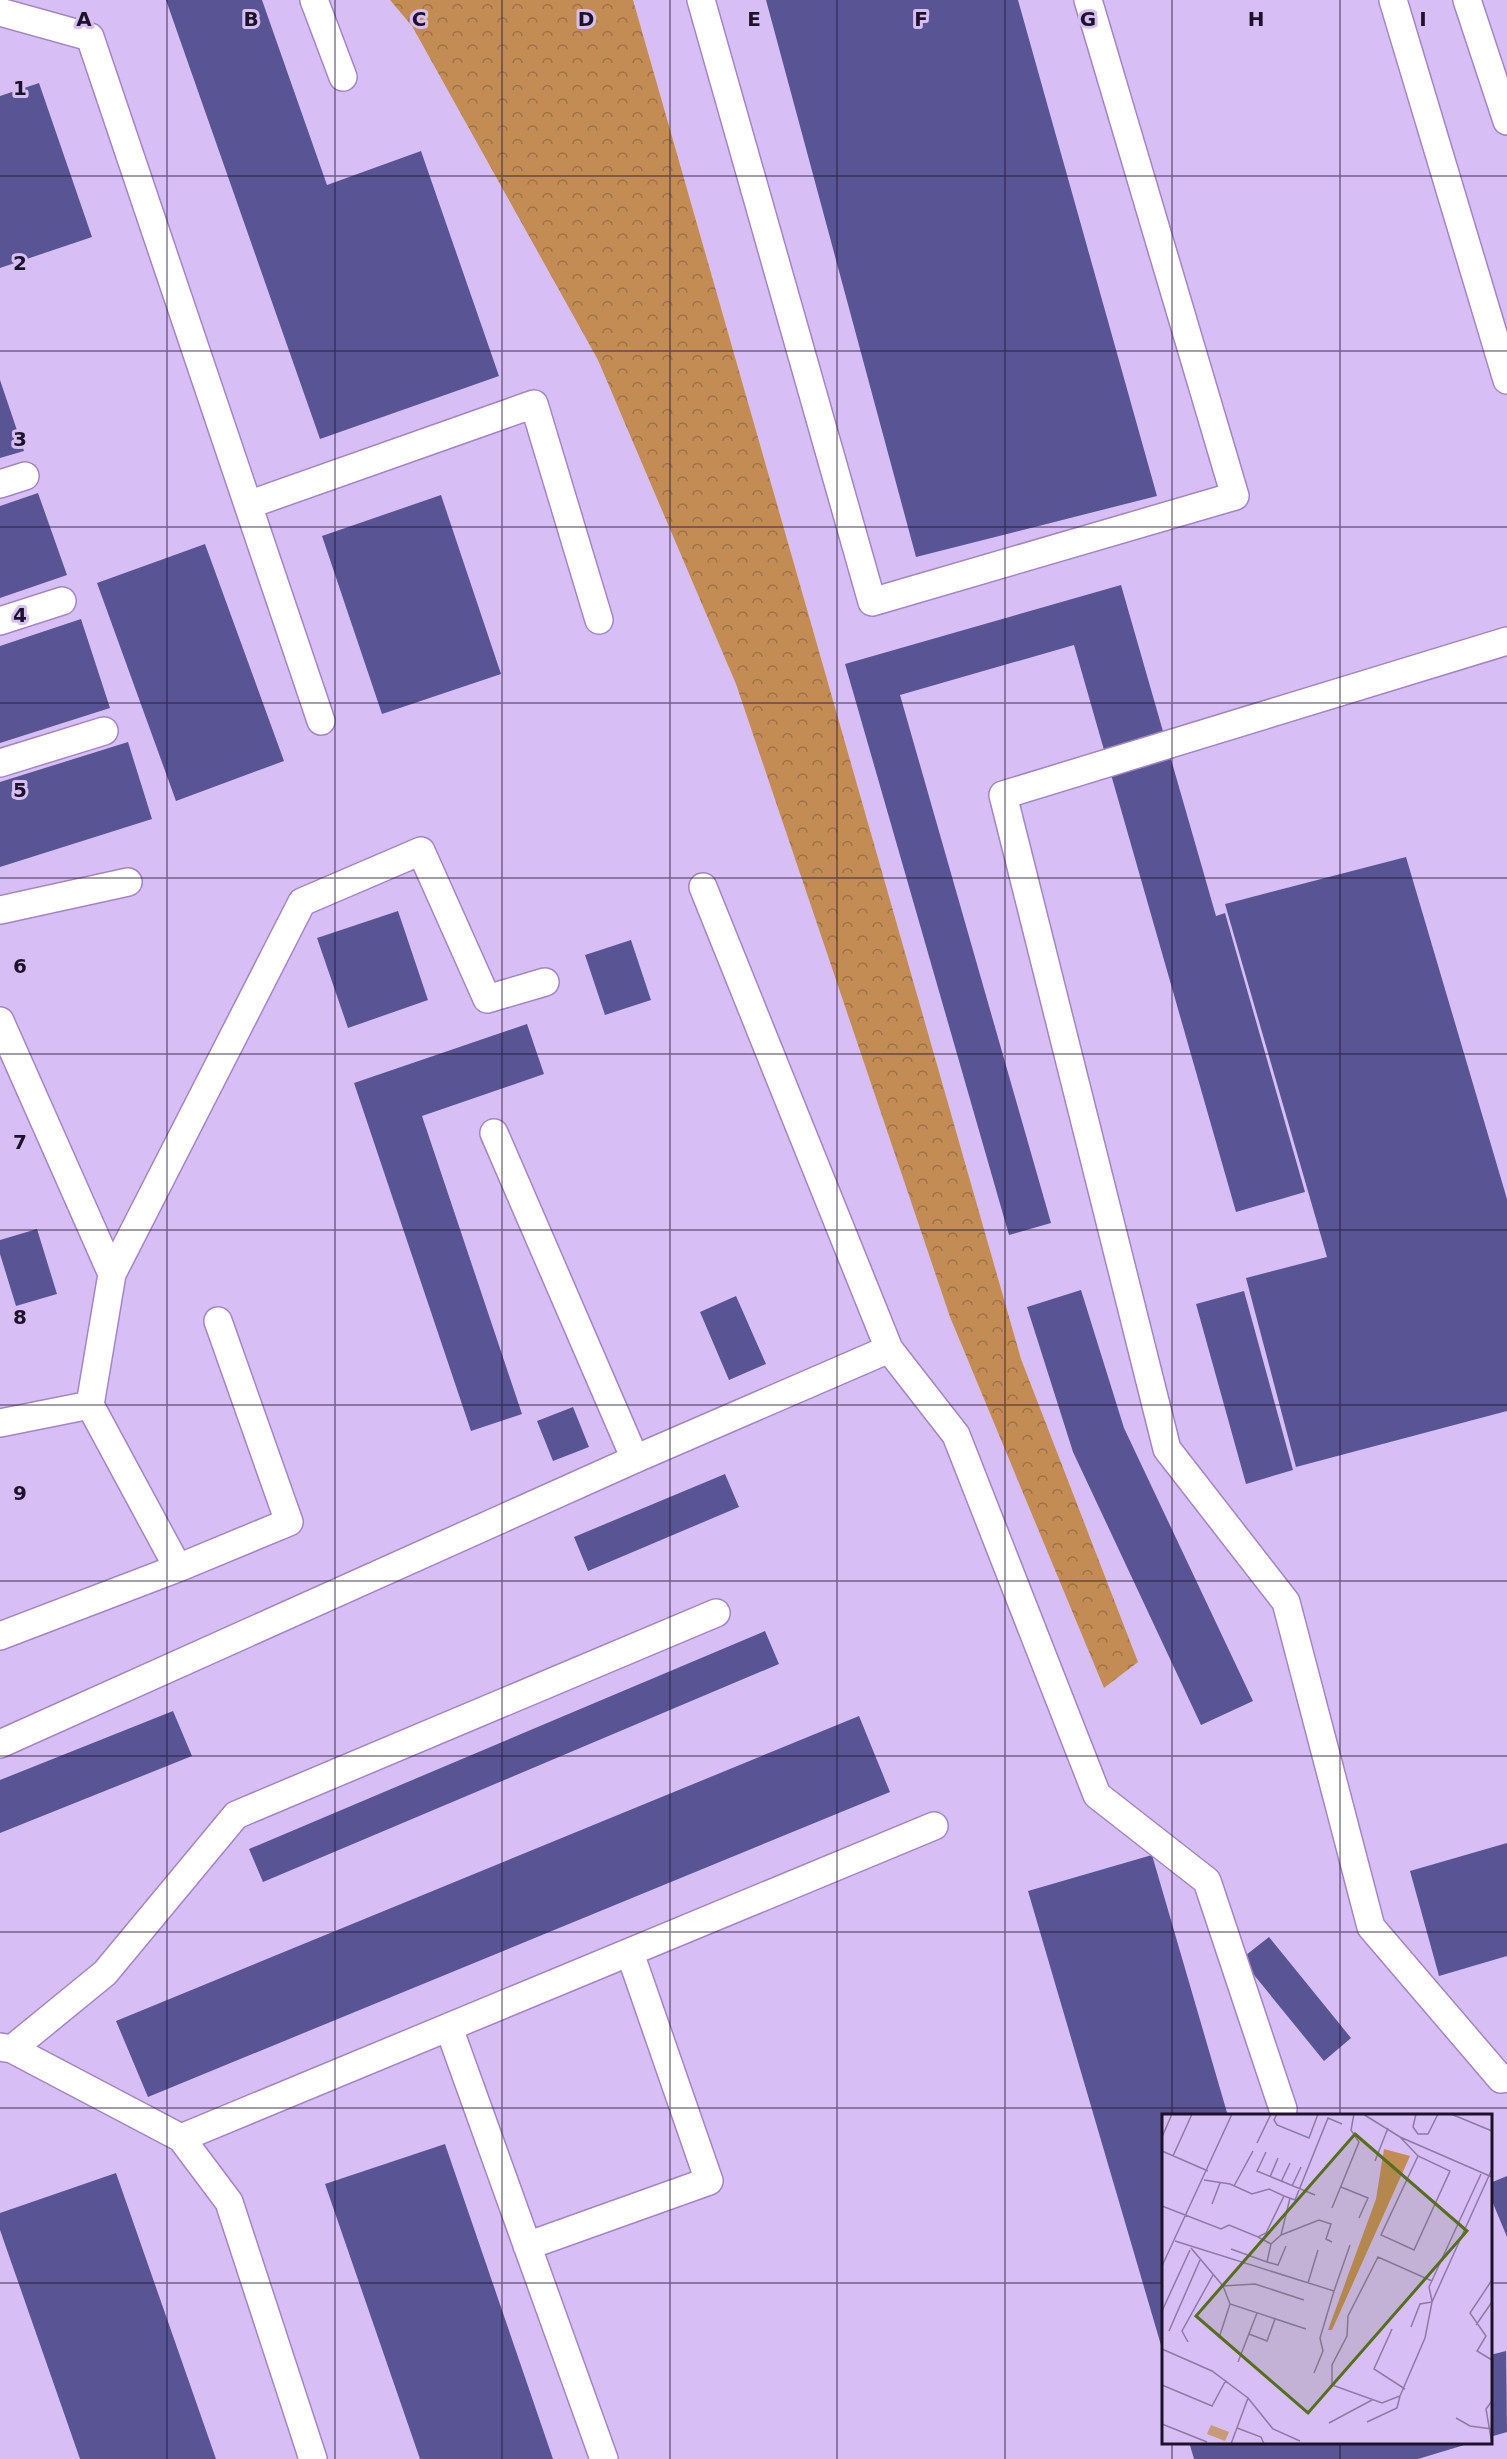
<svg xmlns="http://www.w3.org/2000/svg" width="1507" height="2459" font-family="'DejaVu Sans',sans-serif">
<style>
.forest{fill:url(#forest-crowns)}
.building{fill:#595594}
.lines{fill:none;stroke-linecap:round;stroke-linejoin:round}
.service-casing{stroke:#a385c7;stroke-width:30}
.service{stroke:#fff;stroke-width:27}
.grid{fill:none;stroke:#1e122b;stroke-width:1.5;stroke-opacity:0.55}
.inset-road{fill:none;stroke:#8d7aa5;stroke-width:1.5}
.view{fill:#566e1f;fill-opacity:0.15;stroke:#566e1f;stroke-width:3}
.inset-edge{fill:none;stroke:#1e122b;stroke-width:3}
.grid-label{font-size:20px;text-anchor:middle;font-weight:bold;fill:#1e122b;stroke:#d7bff6;stroke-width:6;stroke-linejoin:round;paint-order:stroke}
</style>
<defs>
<pattern id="forest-crowns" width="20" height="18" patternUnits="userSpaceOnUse" patternTransform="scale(1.5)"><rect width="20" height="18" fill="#c48c55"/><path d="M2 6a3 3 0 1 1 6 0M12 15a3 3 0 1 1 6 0" fill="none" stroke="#9f7147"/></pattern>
</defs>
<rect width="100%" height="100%" fill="#d7bff6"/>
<path class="forest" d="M 390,0 L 633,0 L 1021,1359 L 1138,1662 L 1104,1688 L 950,1317 L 736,684 L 598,360 L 412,26 Z"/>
<path class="building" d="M 166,0 L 262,0 L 327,185 L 421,151 L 499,376 L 320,439 Z
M 766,0 L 1018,0 L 1157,496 L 916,557 Z
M 39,83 L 92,237 L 0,268 L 0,96 Z
M 0,380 L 24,451 L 0,458 Z
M 38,493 L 67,575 L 0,598 L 0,506 Z
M 441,495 L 501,674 L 382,714 L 322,536 Z
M 205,544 L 284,761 L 176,801 L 97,583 Z
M 1121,585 L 1216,916 L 1225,913 L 1305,1192 L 1236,1212 L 1074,645 L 900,695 L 1051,1223 L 1009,1235 L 845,664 Z
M 81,619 L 110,708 L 0,743 L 0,646 Z
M 128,742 L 152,819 L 0,867 L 0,782 Z
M 1406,857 L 1507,1199 L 1507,1411 L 1296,1467 L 1246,1278 L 1327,1257 L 1225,904 Z
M 398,911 L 428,1000 L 348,1028 L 317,938 Z
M 631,940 L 651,1000 L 605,1015 L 585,955 Z
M 527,1024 L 544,1074 L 422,1116 L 522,1414 L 471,1431 L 354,1083 Z
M 37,1229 L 57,1294 L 16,1306 L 0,1254 L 0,1240 Z
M 1081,1290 L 1124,1428 L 1253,1701 L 1201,1725 L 1073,1452 L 1027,1307 Z
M 1244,1291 L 1293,1470 L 1246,1484 L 1196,1304 Z
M 736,1296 L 766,1364 L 729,1380 L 700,1312 Z
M 573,1407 L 589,1447 L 553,1461 L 537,1421 Z
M 725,1474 L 739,1507 L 588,1571 L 574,1537 Z
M 765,1631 L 779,1664 L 263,1882 L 249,1849 Z
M 173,1711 L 192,1756 L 0,1833 L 0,1780 Z
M 859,1716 L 890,1792 L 148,2097 L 116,2021 Z
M 1507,1843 L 1507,1956 L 1439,1976 L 1410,1871 Z
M 1152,1855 L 1228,2116 L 1164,2116 L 1163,2352 L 1028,1891 Z
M 1269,1937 L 1351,2038 L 1324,2061 L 1241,1959 Z
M 445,2144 L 553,2459 L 420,2459 L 325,2184 Z
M 116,2173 L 216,2459 L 80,2459 L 0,2230 L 0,2213 Z
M 1507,2176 L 1507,2237 L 1490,2196 L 1490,2183 Z
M 1506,2351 L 1507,2432 L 1490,2437 L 1490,2355 Z
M 1189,2442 L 1471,2442 L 1471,2443 L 1418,2459 L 1194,2459 Z"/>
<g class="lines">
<defs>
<path id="service" d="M 314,0 L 343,77
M 701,0 L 872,602 L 1235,496 L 1088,0
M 1393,0 L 1507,380
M 1467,0 L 1507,121
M 0,12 L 90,37 L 321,721
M 0,484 L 25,476
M 248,505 L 534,404 L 599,620
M 0,621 L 62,601
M 1507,641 L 1003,795 L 1167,1449 L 1286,1602 L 1371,1927 L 1501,2079 L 1507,2078
M 0,763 L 104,731
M 703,887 L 889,1349
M 0,910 L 128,882
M 0,1021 L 112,1274 L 90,1405
M 494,1133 L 635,1459
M 112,1274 L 302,902 L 421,851 L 487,999 L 545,982
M 0,1423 L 90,1405 L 178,1568 L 0,1636
M 178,1568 L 289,1522 L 218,1321
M 0,1744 L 635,1459 L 889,1349 L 956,1435 L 1097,1795 L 1207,1881 L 1283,2109
M 449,2028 L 604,2459
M 0,2047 L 12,2049 L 181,2138 L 934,1826
M 12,2049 L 105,1973 L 236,1815 L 716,1613
M 181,2138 L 229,2202 L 313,2459
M 527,2246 L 709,2181 L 630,1953"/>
</defs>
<use href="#service" class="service-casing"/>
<use href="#service" class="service"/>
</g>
<path class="grid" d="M 167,0 L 167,2459M 335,0 L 335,2459M 502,0 L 502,2459M 670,0 L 670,2459M 837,0 L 837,2459M 1005,0 L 1005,2459M 1172,0 L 1172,2116M 1340,0 L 1340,2116M 0,176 L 1507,176M 0,351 L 1507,351M 0,527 L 1507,527M 0,703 L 1507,703M 0,878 L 1507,878M 0,1054 L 1507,1054M 0,1230 L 1507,1230M 0,1405 L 1507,1405M 0,1581 L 1507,1581M 0,1756 L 1507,1756M 0,1932 L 1507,1932M 0,2108 L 1507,2108M 0,2283 L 1164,2283M 1490,2283 L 1507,2283M 1172,2442 L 1172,2459M 1340,2442 L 1340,2459"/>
<g transform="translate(1162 2114)">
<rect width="330" height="330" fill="#d7bff6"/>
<path d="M 49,311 L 67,318 L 63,327 L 45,320 Z" fill="#c79c74"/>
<path d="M 222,35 L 248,42 L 170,216 L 166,216 L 214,85 Z" fill="#c48c55"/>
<path class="inset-road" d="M 115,0 L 112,6 L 115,11 L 147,24 L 156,0M 201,0 L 238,23 L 330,63M 254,0 L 251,13 L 256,20 L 266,20 L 276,0M 289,0 L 330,17M 0,23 L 10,0M 238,23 L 256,42 L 288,57 L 252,136 L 219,121 L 256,42M 95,29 L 109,0M 0,37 L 46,57M 104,38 L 95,57 L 153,81M 11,42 L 30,0M 213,47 L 226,14M 108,63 L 116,44M 42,66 L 68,70 L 90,80 L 107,75 L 122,82M 119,68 L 128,49M 72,72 L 91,37M 130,72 L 139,53M 179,73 L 206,84 L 197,104M 50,90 L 58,69M 0,92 L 59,115 L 67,111 L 96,123 L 104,119 L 122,82 L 133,86 L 166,4 L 180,10M 170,94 L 197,28 L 189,16 L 192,0M 119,121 L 157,106 L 169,110 L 164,125 L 170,128M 13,127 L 172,177 L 158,224 L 161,237 L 152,259M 109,130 L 119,121 L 128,84M 29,134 L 61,172 L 68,190 L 144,215M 69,135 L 105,148 L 109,130 L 96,123M 105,148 L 116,151 L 124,132M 0,152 L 70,0M 330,166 L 308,199 L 324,222 L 315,237 L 330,246M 270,167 L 216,143 L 186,202 L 185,222 L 170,251 L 170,271 L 220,289 L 238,282 L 263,224 L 270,188 L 330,55M 146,169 L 156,136M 61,172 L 93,170 L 142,186M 172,177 L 188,131M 270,187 L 267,173 L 319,60M 0,197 L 28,136M 314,211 L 330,188M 249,213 L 258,190 L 270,188M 230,215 L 212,255 L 243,275M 7,217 L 38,146M 87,220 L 105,227 L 113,205M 57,224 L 68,190M 26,228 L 20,217 L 51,161M 0,235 L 50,257 L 86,284 L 69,330M 76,248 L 95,199M 0,271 L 50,292 L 64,266M 86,284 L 111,315 L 138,327M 294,304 L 308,312 L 330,315M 205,308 L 235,294 L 238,282M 167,309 L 210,286M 0,310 L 45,328M 75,314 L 99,323 L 102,330M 330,330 L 324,295 L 330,287"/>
<path class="view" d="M 193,20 L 305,117 L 146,299 L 34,202 Z"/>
<rect width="330" height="330" class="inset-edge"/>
</g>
<g class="grid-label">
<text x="84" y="26">A</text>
<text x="251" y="26">B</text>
<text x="419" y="26">C</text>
<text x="586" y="26">D</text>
<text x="754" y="26">E</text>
<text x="921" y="26">F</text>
<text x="1088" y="26">G</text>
<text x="1256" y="26">H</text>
<text x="1423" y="26">I</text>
<text x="20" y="95">1</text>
<text x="20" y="270">2</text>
<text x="20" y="446">3</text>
<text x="20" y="622">4</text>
<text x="20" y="797">5</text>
<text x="20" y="973">6</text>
<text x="20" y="1149">7</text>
<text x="20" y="1324">8</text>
<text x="20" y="1500">9</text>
</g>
</svg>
